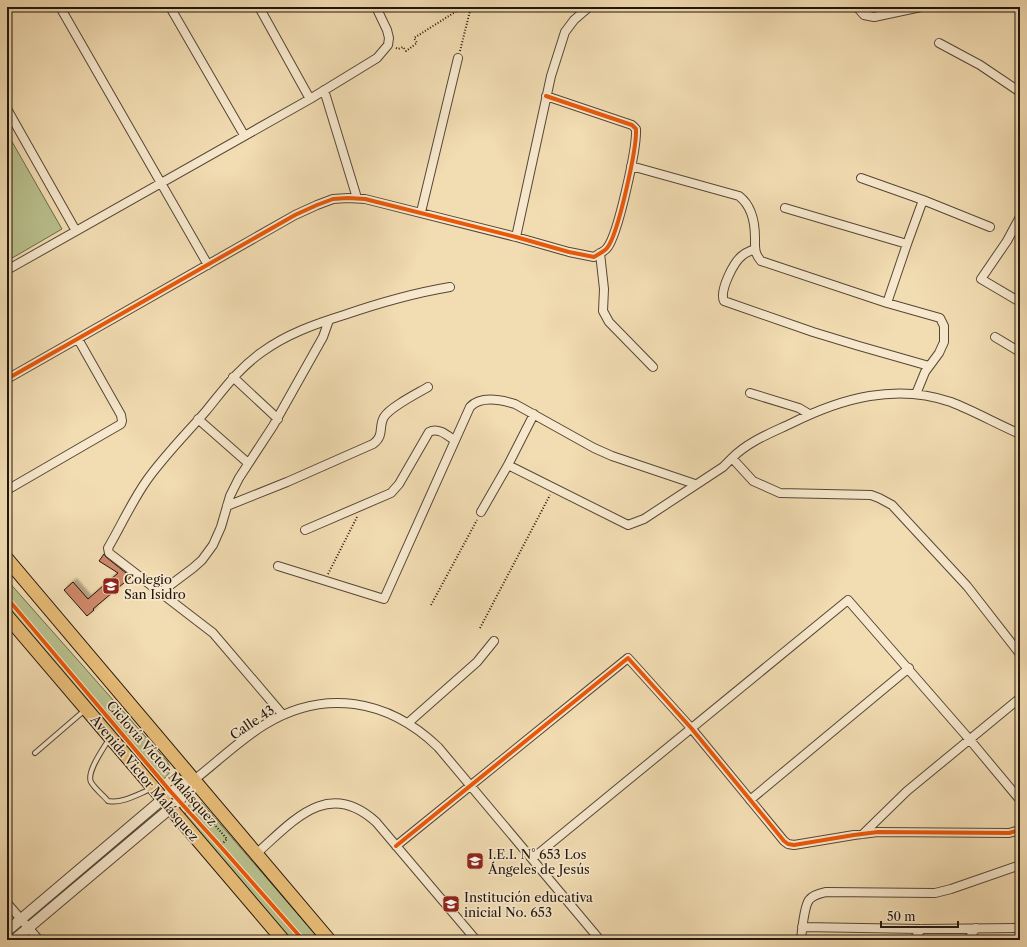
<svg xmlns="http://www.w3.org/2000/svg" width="1027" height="947" font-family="'Libre Caslon Text',serif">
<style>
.green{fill:#b9c08d;stroke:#6d6a4c}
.building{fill:#cf896b;stroke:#21150c;filter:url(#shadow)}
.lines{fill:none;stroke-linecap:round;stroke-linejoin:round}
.service-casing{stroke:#554736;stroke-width:6}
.minor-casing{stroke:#554736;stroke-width:10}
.tertiary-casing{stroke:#554736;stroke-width:12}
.primary-casing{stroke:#21150c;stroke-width:15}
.path{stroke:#21150c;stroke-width:2;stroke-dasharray:1 2;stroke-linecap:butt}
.service{stroke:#f7e8cd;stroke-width:4}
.minor{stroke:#f7e8cd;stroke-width:8}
.tertiary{stroke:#f7e8cd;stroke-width:10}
.primary{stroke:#e9be79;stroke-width:13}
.cycleway-casing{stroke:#f7e8cd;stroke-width:6}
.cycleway{stroke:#e8590c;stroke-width:4}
.labels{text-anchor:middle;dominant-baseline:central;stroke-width:3.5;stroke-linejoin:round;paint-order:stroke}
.poi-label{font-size:13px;fill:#21150c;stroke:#f7e8cd;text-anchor:start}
.street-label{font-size:13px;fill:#21150c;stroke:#f7e8cd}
</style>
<defs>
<filter id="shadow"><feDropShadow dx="3.5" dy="-3.5" stdDeviation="1" flood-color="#0004"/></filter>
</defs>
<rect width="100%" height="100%" fill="#f2dcb2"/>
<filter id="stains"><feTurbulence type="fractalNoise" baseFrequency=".005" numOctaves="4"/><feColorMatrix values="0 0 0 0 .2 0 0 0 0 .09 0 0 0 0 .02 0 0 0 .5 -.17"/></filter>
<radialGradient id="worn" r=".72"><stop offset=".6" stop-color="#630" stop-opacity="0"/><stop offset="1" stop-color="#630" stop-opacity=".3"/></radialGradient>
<path class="green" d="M 7,133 L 62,229 L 7,261 Z
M 7,580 L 167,761 L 171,769 C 168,776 163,782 155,780 L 7,607 Z
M 196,802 L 202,803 L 320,940 L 289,940 L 186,819 C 183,810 187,804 196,802 Z"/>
<path class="building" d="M 104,554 L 106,557 L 131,577 L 93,609 L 94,610 L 87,616 L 64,590 L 73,582 L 88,599 L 118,573 L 99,561 Z"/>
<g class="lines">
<defs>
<path id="service" d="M 109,739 C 104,748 86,772 91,782 C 95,789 103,795 108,801 C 122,804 138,794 151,789
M 35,753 L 85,710"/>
<path id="minor" d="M 60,7 L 208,265
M 170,7 L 244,135
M 259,7 L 310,99
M 857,7 L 864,15 L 874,17 L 921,7
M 939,43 L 980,65 L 1020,92
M 324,90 L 357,198
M 7,109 L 76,231
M 631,166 L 739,196 C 752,206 755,222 755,238 C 755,248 754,253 761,261 L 887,303 L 940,318 L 944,326 L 944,342 L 939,353 L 925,372 L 916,394
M 861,178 L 923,200 L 907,244
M 923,200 L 990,227
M 785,208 L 907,244 L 887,303
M 421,212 L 458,58
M 1020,217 L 1007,241 L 981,279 L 1020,302
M 516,237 L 551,76 L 565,32 L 574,20 L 589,7
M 754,249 C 751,251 746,252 743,255 C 734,261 719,291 724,301 L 813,332 L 859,346 L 929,366
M 600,253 L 604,289 L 603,311 L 609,322 L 653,367
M 7,270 L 310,99 L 377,58 L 388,45 L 389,38 L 387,30 L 376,7
M 995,337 L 1020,352
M 233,377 L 278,419
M 7,379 L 295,215 L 317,205 L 333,199 L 348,198 L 365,199 L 516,237 L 569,252 L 594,257 C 598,254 604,252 607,248 C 618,235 637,148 636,129 L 632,125 L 546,96
M 750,393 L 799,408 L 809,414
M 198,419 L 248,463
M 1020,434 C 997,424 974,411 951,402 C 896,383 842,398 792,423 C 771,433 749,441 732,458 L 753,481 L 780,493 L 871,495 L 879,498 L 892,505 L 967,586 L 1020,654
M 508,465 L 628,525 L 644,519 L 723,467 L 732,458
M 7,490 L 121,424 L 122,421 L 121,415 L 78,339
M 227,506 L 287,482 L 373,444 C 385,435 378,427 384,417 C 390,407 418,393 428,387
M 481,512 L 508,465 L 534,414
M 305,530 L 391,493 L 399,484 L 429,432 C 438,427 447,435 454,440
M 278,566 L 384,599 L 470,407 C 481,395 502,400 515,404 L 594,448 L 612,456 L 695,484
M 161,592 L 193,568 L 202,560 L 213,545 L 221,527 L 230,496 L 239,478 L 273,426 L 323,337 L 329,320
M 283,715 L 213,633 L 109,553 L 108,548 C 121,526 132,501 147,480 C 165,455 186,434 206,411 C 224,389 238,369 262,352 C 287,334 315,324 344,315 C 379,303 414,293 450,287
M 408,723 L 477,662 L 494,641
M 194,780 C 217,762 240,740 264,725 C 324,688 388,699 438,747 L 600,940
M 750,800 L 909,668
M 863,834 L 907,791 L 1020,698
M 396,846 L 628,658 L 692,729 L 784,841 L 788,844 L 794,845 L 854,835 L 878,832 L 1009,833 L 1020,830
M 256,854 C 293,821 328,778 376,822 L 476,940
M 533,858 L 848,600 L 970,740 L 1020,800
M 7,903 L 39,940
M 802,927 L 921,929 L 1020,928
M 801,940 C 802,930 804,907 809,900 C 813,895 821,893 826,892 L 935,893 L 951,889 L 1020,865
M 914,940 L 921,929
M 968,940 L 976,928"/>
<path id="tertiary" d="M 7,931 L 171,792 L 192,781
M 14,940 L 179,801 L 194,780"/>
<path id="primary" d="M 7,559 L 329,940
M 7,616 L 283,940"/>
</defs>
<use href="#service" class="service-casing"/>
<use href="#minor" class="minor-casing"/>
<use href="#tertiary" class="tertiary-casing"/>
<use href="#primary" class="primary-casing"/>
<path class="path" d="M 396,48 L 398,49 L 403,47 L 406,51 L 417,43 L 414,38 L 463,7
M 460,51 L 471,7
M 328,574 L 357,517
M 431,605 L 477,520
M 480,628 L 550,495
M 200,808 L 227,839 L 220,846"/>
<use href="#service" class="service"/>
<use href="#minor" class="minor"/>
<use href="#tertiary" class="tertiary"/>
<use href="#primary" class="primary"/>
<defs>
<path id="cycleway" d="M 7,379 L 295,215 L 317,205 L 333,199 L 348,198 L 365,199 L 516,237 L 569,252 L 594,257 C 598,254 604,252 607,248 C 618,235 637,148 636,129 L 632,125 L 546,96
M 7,598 L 171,792 L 220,846 L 303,940
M 396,846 L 628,658 L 692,729 L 784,841 L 788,844 L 794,845 L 854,835 L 878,832 L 1009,833 L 1020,830"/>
</defs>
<use href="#cycleway" class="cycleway-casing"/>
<use href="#cycleway" class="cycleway"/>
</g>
<defs>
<symbol id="school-square" viewBox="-11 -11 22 22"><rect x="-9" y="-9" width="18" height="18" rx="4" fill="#8f2418" stroke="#f7e8cd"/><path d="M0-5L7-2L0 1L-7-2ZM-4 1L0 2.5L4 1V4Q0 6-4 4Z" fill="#fff"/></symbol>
</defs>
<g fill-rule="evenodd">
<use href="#school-square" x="101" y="576" width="20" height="20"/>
<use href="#school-square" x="465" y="851" width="20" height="20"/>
<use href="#school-square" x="441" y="894" width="20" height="20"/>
</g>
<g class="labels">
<g class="poi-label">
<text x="124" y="579">Colegio<tspan x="124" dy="15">San Isidro</tspan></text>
<text x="488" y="854">I.E.I. N° 653 Los<tspan x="488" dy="15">Ángeles de Jesús</tspan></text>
<text x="464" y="897">Institución educativa<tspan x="464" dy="15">inicial No. 653</tspan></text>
</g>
<g class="street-label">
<text transform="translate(252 722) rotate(-34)">Calle 43</text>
<text transform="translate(162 763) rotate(49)">Ciclovía Víctor Malásquez</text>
<text transform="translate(145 778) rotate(50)">Avenida Victor Malásquez</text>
</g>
</g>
<rect width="1027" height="947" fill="none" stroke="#f2dcb2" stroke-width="24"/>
<rect x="8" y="8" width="1011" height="931" fill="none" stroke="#21150c" stroke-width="2"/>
<rect x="12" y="12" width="1003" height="923" fill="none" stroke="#21150c"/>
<path d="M881 921v6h77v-6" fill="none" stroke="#21150c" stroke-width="2"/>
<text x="887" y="921" font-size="12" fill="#21150c" stroke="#f7e8cd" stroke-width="3" paint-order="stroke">50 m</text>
<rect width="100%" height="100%" filter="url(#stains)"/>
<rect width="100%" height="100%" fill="url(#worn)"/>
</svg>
